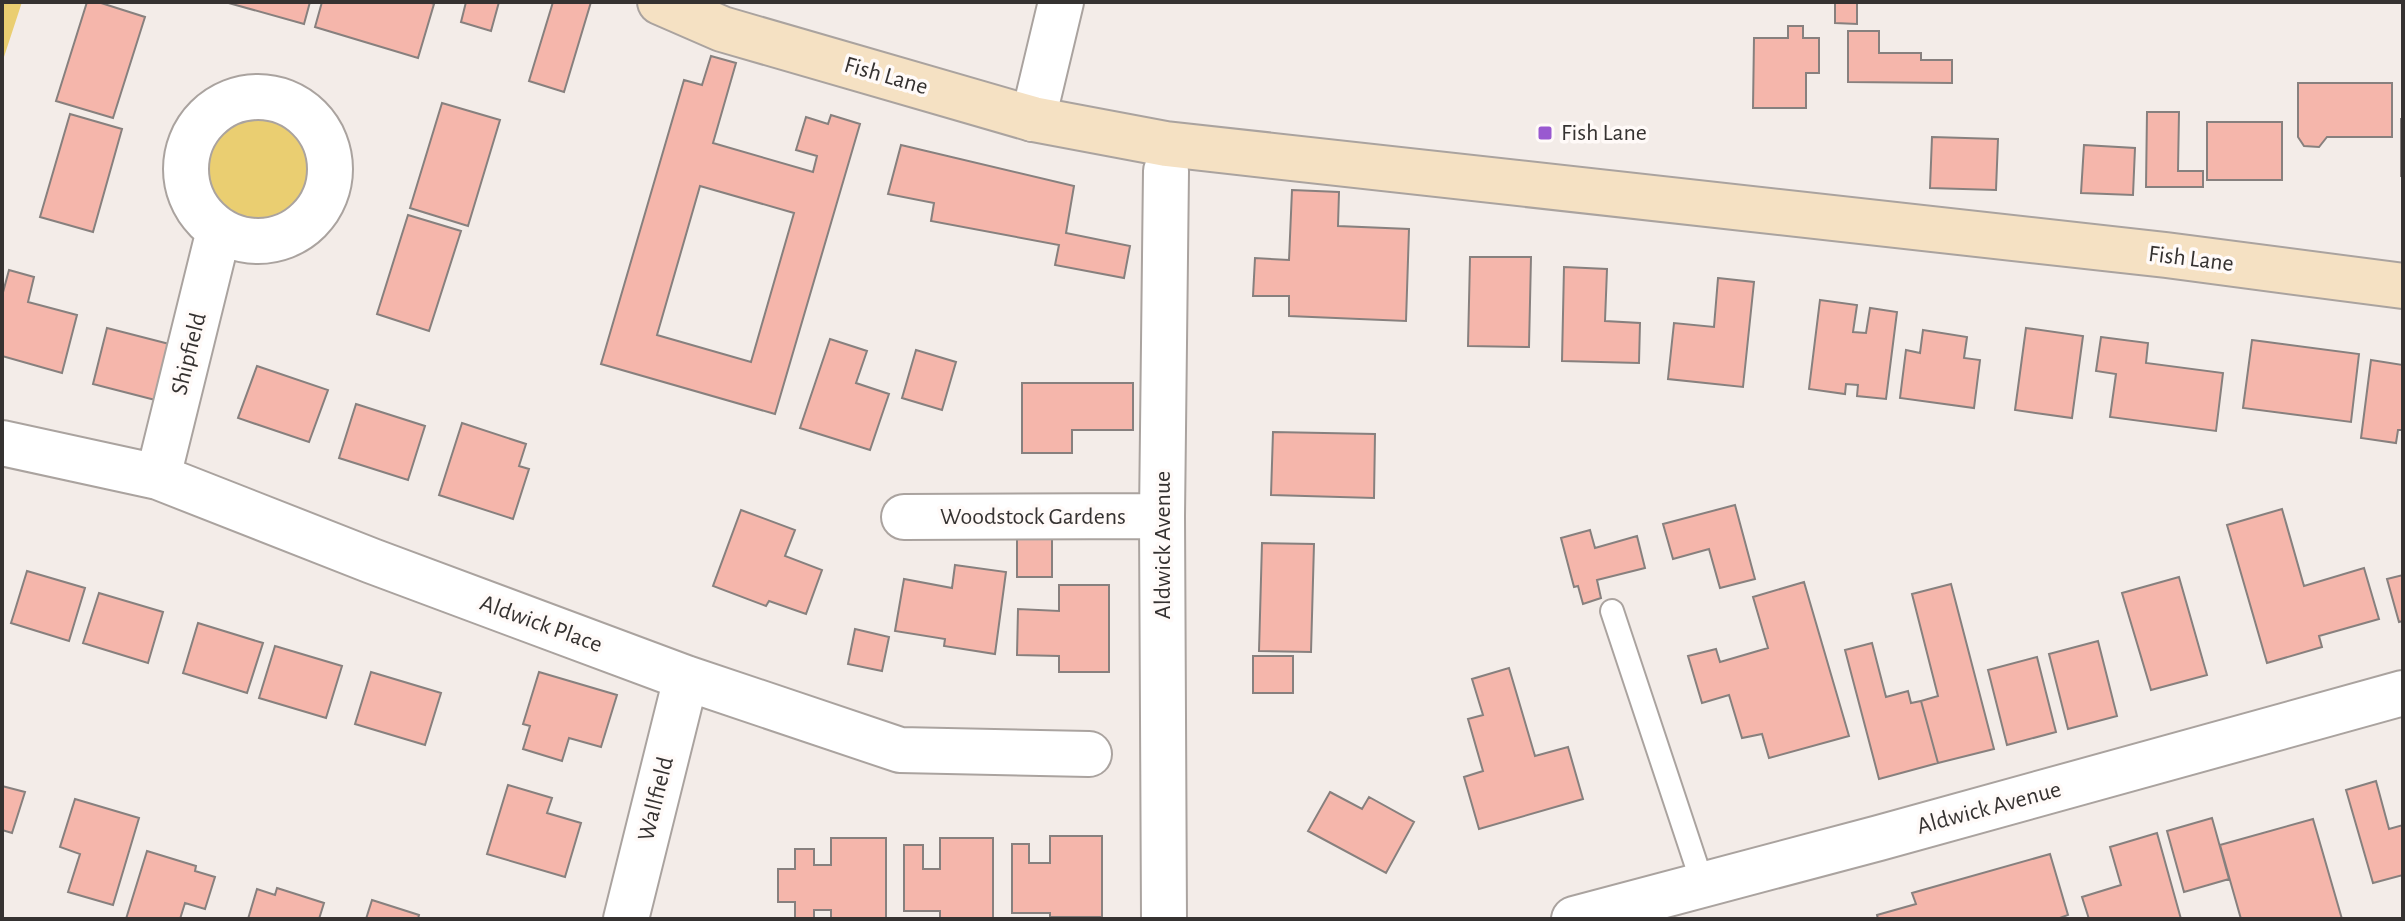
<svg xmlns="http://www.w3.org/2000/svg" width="2405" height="921" font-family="'Alegreya Sans',sans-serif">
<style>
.green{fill:#eace71}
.building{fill:#f5b6ab;stroke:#87807e;stroke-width:2;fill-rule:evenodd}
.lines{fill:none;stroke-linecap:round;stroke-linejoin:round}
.lane-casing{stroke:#aaa39f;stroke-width:26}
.street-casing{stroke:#aaa39f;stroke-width:48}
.secondary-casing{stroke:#aaa39f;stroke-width:48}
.lane{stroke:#fff;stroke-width:22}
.street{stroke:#fff;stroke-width:44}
.secondary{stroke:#f5e1c3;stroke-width:44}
.poi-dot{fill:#9959d0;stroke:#fffaf8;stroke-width:3}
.labels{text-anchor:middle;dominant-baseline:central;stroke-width:7;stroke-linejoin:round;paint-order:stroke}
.street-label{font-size:24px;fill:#353231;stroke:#fffaf8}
.poi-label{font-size:24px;fill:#353231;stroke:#fffaf8;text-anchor:start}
</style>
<rect width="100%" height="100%" fill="#f3ece8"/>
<path class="green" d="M 2,2 L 22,2 L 2,63 Z
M196 168a61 61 0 1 1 122 0a61 61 0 1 1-122 0Z"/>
<path class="building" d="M 87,2 L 98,2 L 145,17 L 113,118 L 56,101 Z
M 225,2 L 310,2 L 304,24 Z
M 322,2 L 429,2 L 434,4 L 418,58 L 315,27 Z
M 466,2 L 499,2 L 491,31 L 461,22 Z
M 553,2 L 591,2 L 564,92 L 529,81 Z
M 1835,2 L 1857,2 L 1857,24 L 1835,23 Z
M 1788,26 L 1803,26 L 1803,38 L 1819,38 L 1819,73 L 1806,73 L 1806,108 L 1753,108 L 1754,38 L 1788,38 Z
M 1848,31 L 1879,31 L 1879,53 L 1921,53 L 1921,60 L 1952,60 L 1952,83 L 1848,82 Z
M 711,56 L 736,63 L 713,143 L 813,172 L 817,156 L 796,150 L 806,117 L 828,124 L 831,115 L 860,124 L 775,414 L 601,364 L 684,80 L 702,85 ZM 700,186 L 794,213 L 751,362 L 657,335 Z
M 2298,83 L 2392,83 L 2392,137 L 2327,137 L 2319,147 L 2304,146 L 2298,137 Z
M 442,103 L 500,120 L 468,226 L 410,208 Z
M 2147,112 L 2179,112 L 2178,171 L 2203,171 L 2203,187 L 2146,187 Z
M 70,114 L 122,129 L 93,232 L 40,217 Z
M 2401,119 L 2403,119 L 2403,176 L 2401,176 Z
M 2207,122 L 2282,122 L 2282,180 L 2207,180 Z
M 1932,137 L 1998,139 L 1996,190 L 1930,188 Z
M 901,145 L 1074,186 L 1066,233 L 1130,246 L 1124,278 L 1055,265 L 1059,245 L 931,221 L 934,203 L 888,194 Z
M 2084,145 L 2135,148 L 2133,195 L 2081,193 Z
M 1292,190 L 1339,192 L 1338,226 L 1409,229 L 1406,321 L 1289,316 L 1289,296 L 1253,296 L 1255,258 L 1289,260 Z
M 408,215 L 461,231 L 429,331 L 377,314 Z
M 1470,257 L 1531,257 L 1529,347 L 1468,346 Z
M 1564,267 L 1607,269 L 1605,321 L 1640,323 L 1639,363 L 1562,361 Z
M 9,270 L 34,277 L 28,302 L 77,315 L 62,373 L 2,356 L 2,296 Z
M 1718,278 L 1754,282 L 1743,387 L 1668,379 L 1674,323 L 1714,327 Z
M 1820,300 L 1857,305 L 1853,332 L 1866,333 L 1870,308 L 1897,312 L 1886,399 L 1857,396 L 1858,385 L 1846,384 L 1845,394 L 1809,389 Z
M 107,328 L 177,346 L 163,402 L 93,384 Z
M 2026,328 L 2083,336 L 2072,418 L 2015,410 Z
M 1923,330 L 1967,337 L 1964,358 L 1980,360 L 1974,408 L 1900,398 L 1906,350 L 1920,353 Z
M 2101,337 L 2148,343 L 2146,363 L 2223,373 L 2216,431 L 2110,417 L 2116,374 L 2096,371 Z
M 830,339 L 867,351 L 856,383 L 889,394 L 870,450 L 800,428 Z
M 2252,340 L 2359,354 L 2351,422 L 2243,408 Z
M 916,350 L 956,362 L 942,410 L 902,398 Z
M 2371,360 L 2403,365 L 2403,430 L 2398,430 L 2396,443 L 2361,438 Z
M 257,366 L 328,390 L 309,442 L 238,418 Z
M 1022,383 L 1133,383 L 1133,430 L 1072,430 L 1072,453 L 1022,453 Z
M 356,404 L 425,426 L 408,480 L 339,458 Z
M 462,423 L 526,444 L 519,466 L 529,469 L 513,519 L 439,495 Z
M 1273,432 L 1375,434 L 1374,498 L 1271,495 Z
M 1735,505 L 1755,579 L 1720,588 L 1709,549 L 1673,559 L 1663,524 Z
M 2282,509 L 2304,586 L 2364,568 L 2379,619 L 2319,636 L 2322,647 L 2267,663 L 2227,525 Z
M 741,510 L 795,530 L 785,556 L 822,570 L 806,614 L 769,601 L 766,606 L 713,586 Z
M 1590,530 L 1595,548 L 1637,536 L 1645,568 L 1597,580 L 1601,598 L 1583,604 L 1578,586 L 1574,587 L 1561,538 Z
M 1017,539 L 1052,539 L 1052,577 L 1017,577 Z
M 1262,543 L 1314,544 L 1311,652 L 1259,651 Z
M 955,565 L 1006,572 L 995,654 L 944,646 L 945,639 L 895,631 L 904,579 L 952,588 Z
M 27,571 L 85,588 L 69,641 L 11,623 Z
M 2403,575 L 2403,621 L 2399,622 L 2387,579 Z
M 2179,577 L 2207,675 L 2151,690 L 2122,593 Z
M 1804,582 L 1849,736 L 1769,758 L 1762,734 L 1742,738 L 1729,695 L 1702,703 L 1688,656 L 1716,649 L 1720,662 L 1768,648 L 1753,597 Z
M 1951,584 L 1994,749 L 1938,763 L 1921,701 L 1938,696 L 1912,594 Z
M 1059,585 L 1109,585 L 1109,672 L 1059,672 L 1059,656 L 1017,655 L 1018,609 L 1059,611 Z
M 99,593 L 163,612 L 148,663 L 83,643 Z
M 198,623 L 263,643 L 247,693 L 183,673 Z
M 855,629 L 889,637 L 882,671 L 848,664 Z
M 2098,641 L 2117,716 L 2068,729 L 2049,654 Z
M 1872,643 L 1886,697 L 1908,691 L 1911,703 L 1921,701 L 1938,763 L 1879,779 L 1845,650 Z
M 275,646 L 342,666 L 326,718 L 259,698 Z
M 1253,656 L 1293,656 L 1293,693 L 1253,693 Z
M 2037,657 L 2056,732 L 2007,745 L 1988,670 Z
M 1509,668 L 1535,756 L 1568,747 L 1583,799 L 1479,829 L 1464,777 L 1483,771 L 1468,719 L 1483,715 L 1472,679 Z
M 371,672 L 441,693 L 425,745 L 355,724 Z
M 539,672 L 617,695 L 601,747 L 569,738 L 562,761 L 523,749 L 530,726 L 523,724 Z
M 2376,781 L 2389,829 L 2403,825 L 2403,875 L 2373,883 L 2346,790 Z
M 508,785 L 552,798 L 547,813 L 581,823 L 565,877 L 487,854 Z
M 2,786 L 25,792 L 12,833 L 2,830 Z
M 1330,792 L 1362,809 L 1369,797 L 1414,822 L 1386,873 L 1308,831 Z
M 75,799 L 139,818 L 113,905 L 68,892 L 80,854 L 60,847 Z
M 2212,818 L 2229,879 L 2184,892 L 2167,831 Z
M 2313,819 L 2342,919 L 2241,919 L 2220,845 Z
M 2157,833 L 2181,919 L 2089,919 L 2082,897 L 2121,885 L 2110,847 Z
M 1050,836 L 1102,836 L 1102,917 L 1050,917 L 1050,913 L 1012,913 L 1012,844 L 1029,844 L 1029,863 L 1050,863 Z
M 831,838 L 886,838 L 886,919 L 831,919 L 831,910 L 814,910 L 814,918 L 795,918 L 795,902 L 778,902 L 778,869 L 795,869 L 795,849 L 814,849 L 814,865 L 831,865 Z
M 940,838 L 993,838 L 993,918 L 940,918 L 940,911 L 904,911 L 904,845 L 923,845 L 923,869 L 940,869 Z
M 147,851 L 196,866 L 195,871 L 215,877 L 205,909 L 185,903 L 180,919 L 126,919 Z
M 2050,854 L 2068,915 L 2057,919 L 1878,919 L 1877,915 L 1916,904 L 1912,893 Z
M 277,888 L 324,903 L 319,919 L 248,919 L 257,889 L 275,895 Z
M 372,900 L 419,915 L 418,919 L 366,919 Z"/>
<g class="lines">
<defs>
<path id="lane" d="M 1612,611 L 1703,885"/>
<path id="street" d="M186 169a72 72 0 1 1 144 0a72 72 0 1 1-144 0Z
M 1033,119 L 1061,2
M 2,443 L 158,477 L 372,561 L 686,678 L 900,750 L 1089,754
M 158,477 L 219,230
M 904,517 L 1162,516
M 626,919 L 686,678
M 1164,919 L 1162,516 L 1166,171
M 1574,919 L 1879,838 L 2403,693"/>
<path id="secondary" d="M 660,2 L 722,29 L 1033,119 L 1166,144 L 2166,255 L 2403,286"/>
</defs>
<use href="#lane" class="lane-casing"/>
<use href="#street" class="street-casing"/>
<use href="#secondary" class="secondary-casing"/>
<use href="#lane" class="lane"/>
<use href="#street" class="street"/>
<use href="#secondary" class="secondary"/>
</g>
<rect class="poi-dot" x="1537" y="125" width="16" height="16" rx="4"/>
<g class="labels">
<g class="street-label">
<text transform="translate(886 76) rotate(16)">Fish Lane</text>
<text transform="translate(2191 259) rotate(7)">Fish Lane</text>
<text transform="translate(189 354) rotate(-76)">Shipfield</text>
<text x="1033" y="517">Woodstock Gardens</text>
<text transform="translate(1163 545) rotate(-90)">Aldwick Avenue</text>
<text transform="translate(541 624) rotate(20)">Aldwick Place</text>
<text transform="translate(656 799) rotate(-76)">Wallfield</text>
<text transform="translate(1989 808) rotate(-15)">Aldwick Avenue</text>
</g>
<g class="poi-label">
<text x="1561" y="133">Fish Lane</text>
</g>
</g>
<rect width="2405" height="921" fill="none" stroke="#353231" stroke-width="8"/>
</svg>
